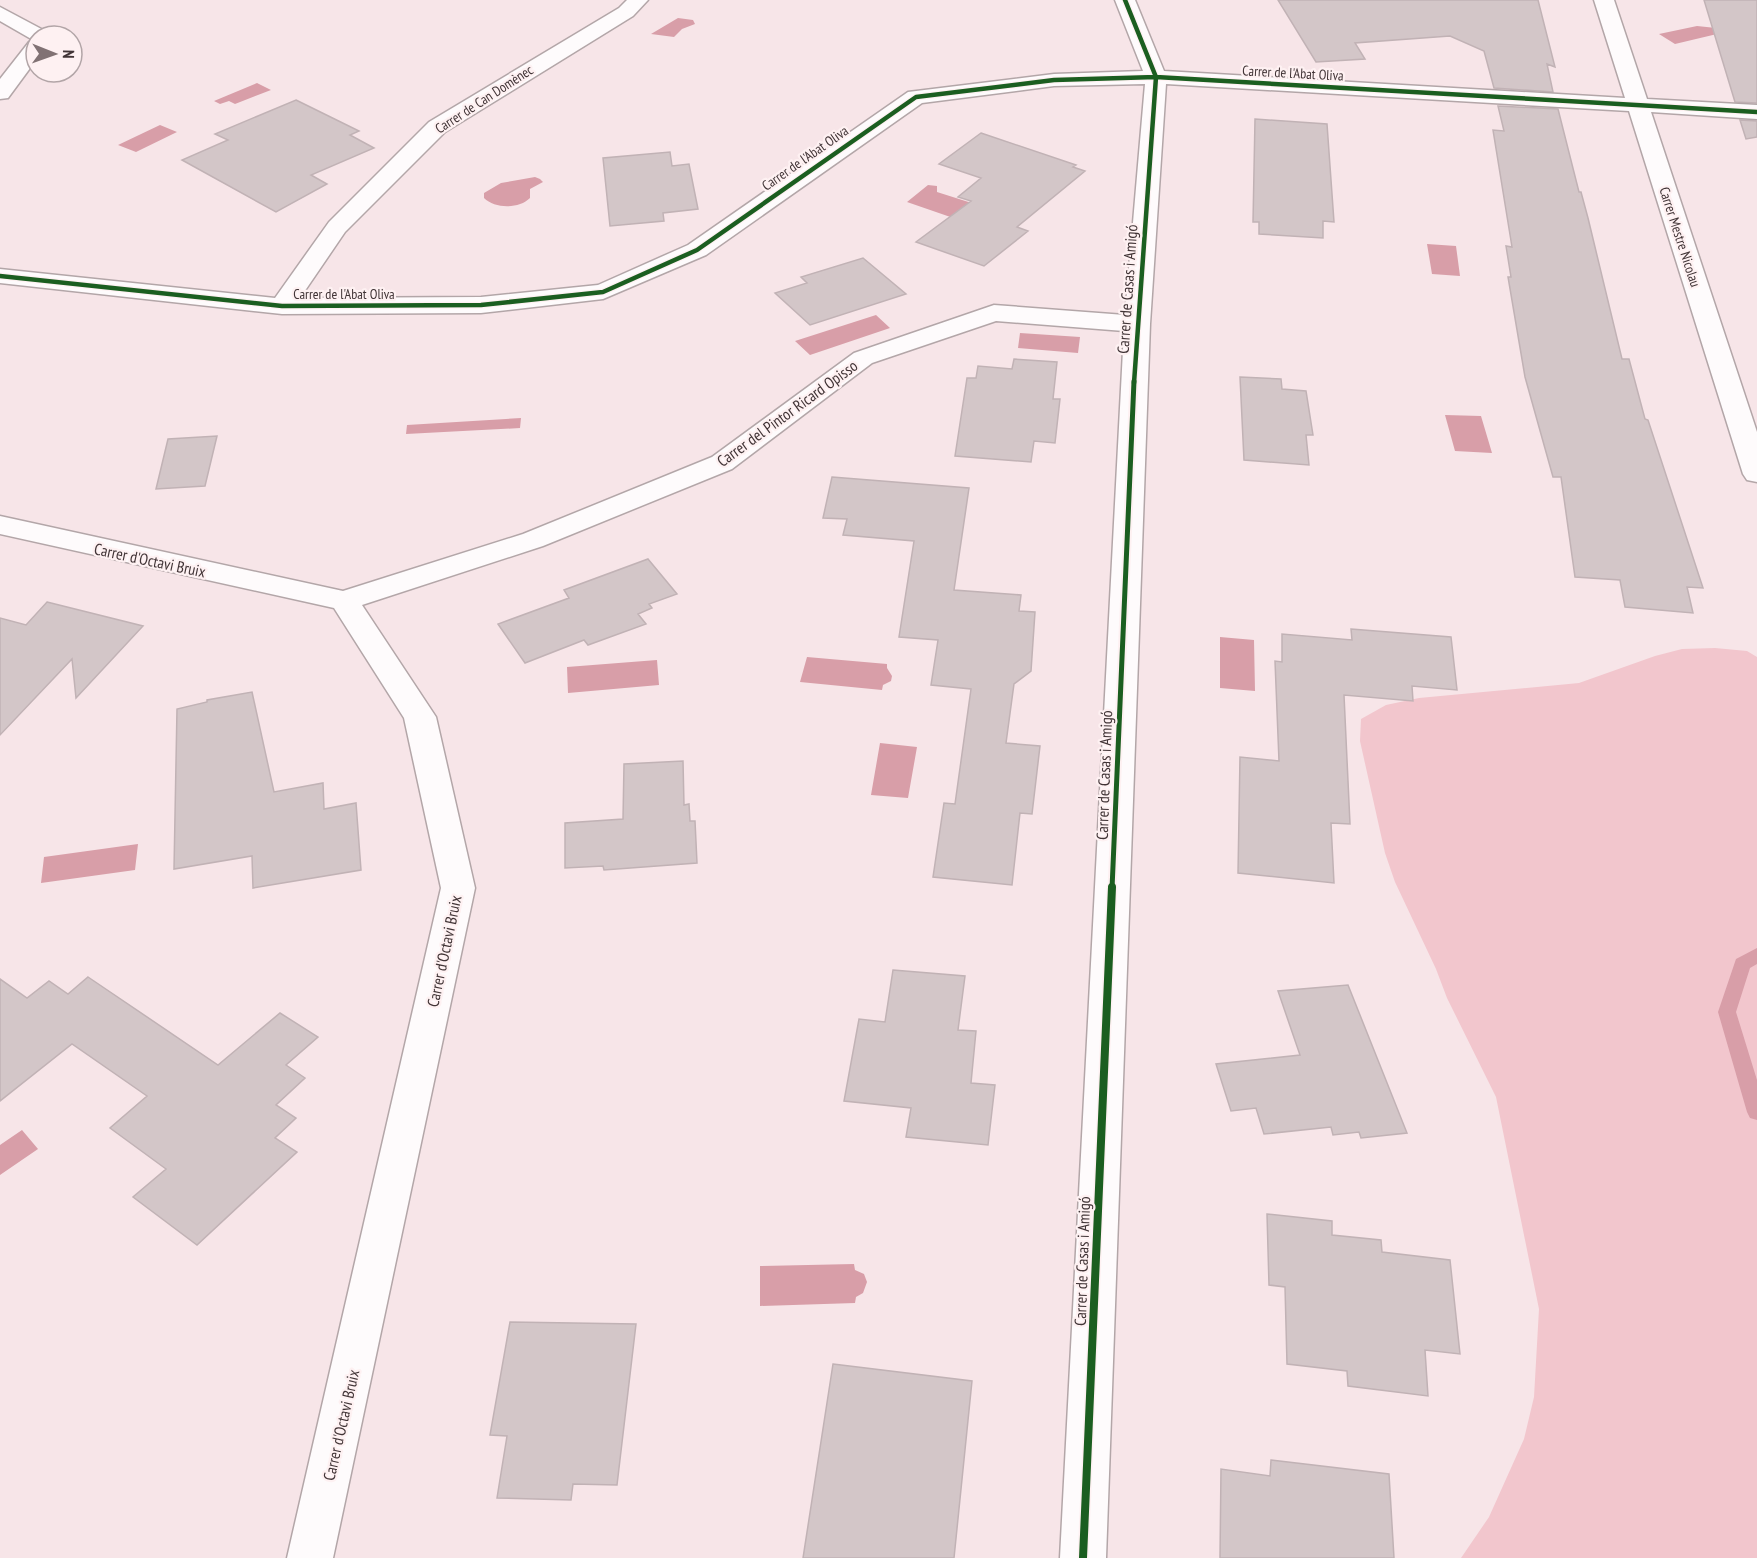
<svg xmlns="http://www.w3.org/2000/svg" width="1757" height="1558" font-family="'PT Sans Narrow',sans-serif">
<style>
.green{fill:#f2c6cd}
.water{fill:#d89ea8}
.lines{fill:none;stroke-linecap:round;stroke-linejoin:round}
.stream{fill:#d89ea8;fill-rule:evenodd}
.building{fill:#d3c6c8;stroke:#c1b2b5;stroke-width:1.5}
.street-casing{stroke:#b3a6a8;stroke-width:3}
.street{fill:#fefbfc;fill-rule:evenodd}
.cycleway-far2-casing{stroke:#fef1f2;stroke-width:7}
.cycleway-far1-casing{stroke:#fef1f2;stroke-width:9}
.cycleway-casing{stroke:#fef1f2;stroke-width:11}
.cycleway-far2{stroke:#1b5e20;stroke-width:4.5}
.cycleway-far1{stroke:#1b5e20;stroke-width:5}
.cycleway{stroke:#1b5e20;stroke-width:8}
.labels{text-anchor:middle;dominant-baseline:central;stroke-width:4.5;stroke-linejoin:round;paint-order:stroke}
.far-street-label{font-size:14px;fill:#413436;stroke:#fef1f2}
.street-label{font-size:16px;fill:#413436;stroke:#fef1f2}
</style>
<rect width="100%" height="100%" fill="#f7e5e8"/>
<path class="green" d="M 1715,648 L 1747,651 L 1757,657 L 1757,1558 L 1461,1558 L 1489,1517 L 1524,1439 L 1534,1397 L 1539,1309 L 1496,1097 L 1447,998 L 1436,969 L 1395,882 L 1385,853 L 1360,741 L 1361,719 L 1386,705 L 1419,698 L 1579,683 L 1655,656 L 1682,649 Z"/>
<path class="water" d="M 678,18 L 693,20 L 695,24 L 682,29 L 674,37 L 651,34 Z
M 1697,26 L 1716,28 L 1717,34 L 1675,44 L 1659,34 Z
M 257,83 L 271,90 L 235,104 L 229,101 L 220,104 L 214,101 Z
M 160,125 L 177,132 L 136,152 L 118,145 Z
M 535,177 L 540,179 L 543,182 L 530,189 L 530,198 C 519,209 495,209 484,198 L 484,193 L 501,183 Z
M 928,185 L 937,186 L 937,192 L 981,206 L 962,221 L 907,202 Z
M 1427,244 L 1456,246 L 1460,276 L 1432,274 Z
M 876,315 L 890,328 L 810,355 L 795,341 Z
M 1020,333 L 1080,337 L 1078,353 L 1018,348 Z
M 1445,415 L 1481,416 L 1492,453 L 1455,451 Z
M 521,418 L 520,428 L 406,434 L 407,425 Z
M 1220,637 L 1254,640 L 1255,691 L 1220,688 Z
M 807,657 L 887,664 L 887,668 L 892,676 L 891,681 L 883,685 L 882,690 L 800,682 Z
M 657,660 L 659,685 L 568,693 L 567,667 Z
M 880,743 L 917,747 L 908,798 L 871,795 Z
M 138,844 L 135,870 L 41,883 L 44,857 Z
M 22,1130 L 38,1149 L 0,1175 L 0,1145 Z
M 854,1264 L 855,1270 L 864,1274 L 867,1282 L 863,1293 L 856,1297 L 855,1303 L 760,1306 L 760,1266 Z"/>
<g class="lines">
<path class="stream" d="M 1757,948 L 1757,964 L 1750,968 L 1736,1012 L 1757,1080 L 1757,1120 L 1750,1118 L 1747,1112 L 1718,1012 L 1736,959 Z"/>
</g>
<path class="building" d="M 1278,0 L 1538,0 L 1555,67 L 1547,64 L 1553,92 L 1494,88 L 1484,51 L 1450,36 L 1355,43 L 1365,59 L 1316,62 Z
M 1704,0 L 1757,0 L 1757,103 L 1735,102 Z
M 296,100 L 359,131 L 350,135 L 374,148 L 311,175 L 327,184 L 276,212 L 182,160 L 228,140 L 215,134 Z
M 1498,106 L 1558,109 L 1579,192 L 1581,192 L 1588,218 L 1622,359 L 1629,359 L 1645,419 L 1648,420 L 1703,588 L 1687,587 L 1693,613 L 1625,607 L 1620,580 L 1575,577 L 1561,477 L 1553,477 L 1525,377 L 1508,277 L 1511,277 L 1506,246 L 1512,247 L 1493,130 L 1504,131 Z
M 1255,119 L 1327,124 L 1334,222 L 1323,221 L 1323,238 L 1259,234 L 1259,222 L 1253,222 Z
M 1740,120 L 1757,121 L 1757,137 L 1746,139 Z
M 981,133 L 1076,165 L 1073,167 L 1085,171 L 1017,227 L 1028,231 L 984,266 L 916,242 L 971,201 L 958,197 L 981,178 L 939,164 Z
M 670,152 L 672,166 L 689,164 L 698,209 L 663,213 L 664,221 L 610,226 L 603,158 Z
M 863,258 L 906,294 L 810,325 L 775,293 L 807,283 L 801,277 Z
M 1014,359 L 1057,362 L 1053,399 L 1060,399 L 1055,443 L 1034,441 L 1031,462 L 955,456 L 967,378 L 976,378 L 978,366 L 1012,369 Z
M 1240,377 L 1281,379 L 1282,389 L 1306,391 L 1313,435 L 1306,435 L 1309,465 L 1244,460 Z
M 217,436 L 205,486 L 156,489 L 168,439 Z
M 832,477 L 969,488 L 954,590 L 1021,595 L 1019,611 L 1035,612 L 1031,671 L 1014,684 L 1006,743 L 1040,746 L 1032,814 L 1020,813 L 1012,885 L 933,877 L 944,803 L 955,804 L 971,689 L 931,685 L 938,640 L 899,637 L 914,541 L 843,535 L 847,519 L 823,518 Z
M 648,559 L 677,594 L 649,604 L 652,608 L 638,614 L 646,624 L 588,645 L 584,640 L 525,663 L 498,624 L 569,598 L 564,590 Z
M 47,602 L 143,626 L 76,698 L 72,659 L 0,735 L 0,618 L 26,625 Z
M 1351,629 L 1451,637 L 1457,690 L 1412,686 L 1413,701 L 1344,695 L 1350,824 L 1331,823 L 1334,883 L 1238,873 L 1240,757 L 1279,761 L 1275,661 L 1282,662 L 1282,634 L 1352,640 Z
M 252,692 L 274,792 L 323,783 L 324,809 L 356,803 L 361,870 L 253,888 L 252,856 L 174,869 L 177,709 L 207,702 L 207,700 Z
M 683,761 L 684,805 L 689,804 L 690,821 L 695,821 L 697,863 L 604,870 L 603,866 L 565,868 L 565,823 L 623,819 L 624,764 Z
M 893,970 L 965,976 L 958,1030 L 976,1031 L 971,1083 L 995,1085 L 988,1145 L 906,1137 L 911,1108 L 844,1101 L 859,1019 L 885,1022 Z
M 88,977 L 218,1065 L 280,1013 L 318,1037 L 286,1065 L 305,1078 L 276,1105 L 296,1118 L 275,1138 L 297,1152 L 197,1245 L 133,1197 L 166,1169 L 110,1128 L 147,1096 L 72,1044 L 0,1101 L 0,979 L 27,998 L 49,981 L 68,994 Z
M 1348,985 L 1407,1133 L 1361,1138 L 1359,1132 L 1333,1135 L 1331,1127 L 1264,1134 L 1256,1108 L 1231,1111 L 1216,1064 L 1300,1055 L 1278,991 Z
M 1267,1214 L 1332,1221 L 1332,1235 L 1381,1240 L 1382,1252 L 1450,1260 L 1460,1354 L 1425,1350 L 1428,1396 L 1348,1386 L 1347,1371 L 1287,1364 L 1285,1287 L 1269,1285 Z
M 510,1322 L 636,1324 L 617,1485 L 573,1484 L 571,1500 L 497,1498 L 507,1436 L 490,1435 Z
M 833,1364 L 972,1381 L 954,1558 L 803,1558 Z
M 1271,1460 L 1389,1474 L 1394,1558 L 1220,1558 L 1221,1469 L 1270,1476 Z"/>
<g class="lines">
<defs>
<path id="street" d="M 627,0 L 648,0 L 633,16 L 445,132 L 345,232 L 300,298 L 481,297 L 598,285 L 688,245 L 908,92 L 1054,74 L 1143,71 L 1115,0 L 1135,0 L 1164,71 L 1625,98 L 1594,0 L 1614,0 L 1647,99 L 1757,105 L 1757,119 L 1651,112 L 1757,432 L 1757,482 L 1747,480 L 1743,474 L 1629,111 L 1166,84 L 1150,324 L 1106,1558 L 1060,1558 L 1124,331 L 996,321 L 872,363 L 732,469 L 543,546 L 362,605 L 436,717 L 475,888 L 333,1558 L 287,1558 L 441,888 L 404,718 L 334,608 L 0,534 L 0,516 L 343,591 L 523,534 L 712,457 L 854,353 L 994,305 L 1125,315 L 1145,84 L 1054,86 L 922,103 L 706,255 L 603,299 L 481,313 L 282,314 L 0,283 L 0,269 L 275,298 L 329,222 L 429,122 L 619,8 Z
M 0,7 L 47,32 L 50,36 L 36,36 L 36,60 L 8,98 L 0,99 L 0,79 L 29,42 L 33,40 L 0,21 Z"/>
</defs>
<use href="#street" class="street-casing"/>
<use href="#street" class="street"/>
<defs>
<path id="cycleway-far2" d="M 1125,0 L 1156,77 L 1134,383
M 0,276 L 282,306 L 481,305 L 603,292 L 697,250 L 916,97 L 1054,80 L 1156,77 L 1757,112"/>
<path id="cycleway-far1" d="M 1112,889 L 1134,381"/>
<path id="cycleway" d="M 1083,1558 L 1112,887"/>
</defs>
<use href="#cycleway-far2" class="cycleway-far2-casing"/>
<use href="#cycleway-far1" class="cycleway-far1-casing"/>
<use href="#cycleway" class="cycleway-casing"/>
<use href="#cycleway-far2" class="cycleway-far2"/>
<use href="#cycleway-far1" class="cycleway-far1"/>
<use href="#cycleway" class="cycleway"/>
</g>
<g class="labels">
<g class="far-street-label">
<text transform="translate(1293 73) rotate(3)">Carrer de l'Abat Oliva</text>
<text transform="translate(484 99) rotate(-33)">Carrer de Can Domènec</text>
<text transform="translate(805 158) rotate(-35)">Carrer de l'Abat Oliva</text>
<text transform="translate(1680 237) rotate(72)">Carrer Mestre Nicolau</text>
<text x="344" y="294">Carrer de l'Abat Oliva</text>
</g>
<g class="street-label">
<text transform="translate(1127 289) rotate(-86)">Carrer de Casas i Amigó</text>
<text transform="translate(787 413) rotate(-36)">Carrer del Pintor Ricard Opisso</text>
<text transform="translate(150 560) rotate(12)">Carrer d'Octavi Bruix</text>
<text transform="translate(1104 775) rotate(-88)">Carrer de Casas i Amigó</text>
<text transform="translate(444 951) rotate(-78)">Carrer d'Octavi Bruix</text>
<text transform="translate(1082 1261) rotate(-88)">Carrer de Casas i Amigó</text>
<text transform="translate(341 1425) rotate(-77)">Carrer d'Octavi Bruix</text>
</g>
</g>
<g transform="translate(54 54) rotate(91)"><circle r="28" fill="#fef1f2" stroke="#b2a5a7" stroke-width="1.5"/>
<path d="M0-4.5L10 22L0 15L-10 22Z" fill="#817274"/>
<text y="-9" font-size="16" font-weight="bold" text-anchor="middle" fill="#413436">N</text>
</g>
</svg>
